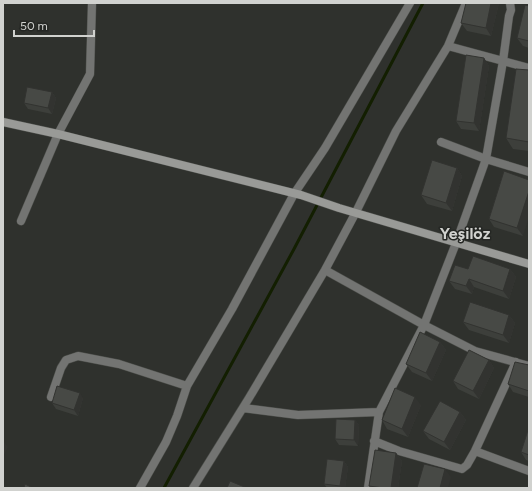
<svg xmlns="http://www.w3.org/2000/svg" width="532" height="491" font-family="Figtree,sans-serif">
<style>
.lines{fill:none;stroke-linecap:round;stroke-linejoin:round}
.stream{stroke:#131f01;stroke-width:3}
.street-casing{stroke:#4c4e4a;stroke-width:9}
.secondary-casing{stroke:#4c4e4a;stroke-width:9}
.street{stroke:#737472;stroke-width:8}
.secondary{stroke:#999a97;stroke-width:8}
.wall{fill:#3d3f3b}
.shaded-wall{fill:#323330}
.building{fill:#474945;stroke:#323330}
.labels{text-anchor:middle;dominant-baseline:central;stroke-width:3;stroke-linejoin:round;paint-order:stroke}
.district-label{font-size:16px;font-weight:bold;fill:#d1d2cf;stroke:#252724}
</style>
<rect width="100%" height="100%" fill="#2f312d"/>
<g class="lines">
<path class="stream" d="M 164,488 L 294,249 L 423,3"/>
<defs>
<path id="street" d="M 448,46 L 529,68
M 441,142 L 486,159 L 529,172
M 21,221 L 58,134 L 90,74 L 92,3
M 325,270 L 424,325 L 475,351 L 529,366
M 51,397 L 61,368 L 66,360 L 78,356 L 119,364 L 187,386 L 232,309 L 294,194 L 325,148 L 410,3
M 243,408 L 298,415 L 379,412
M 374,441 L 399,451 L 462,469 L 467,465 L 475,451 L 516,362
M 475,451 L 529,471
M 140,488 L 166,442 L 177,416 L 187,386
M 193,488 L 249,398 L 325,270 L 356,212 L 396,131 L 448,46 L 466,3
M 368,488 L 379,412 L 424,325 L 456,243 L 486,159 L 503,61 L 509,16 L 511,10 L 510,3"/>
<path id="secondary" d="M 3,122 L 58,134 L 301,195 L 339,208 L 529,264"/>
</defs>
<use href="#street" class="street-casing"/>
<use href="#secondary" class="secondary-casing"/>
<use href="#street" class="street"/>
<use href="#secondary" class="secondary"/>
</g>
<path class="wall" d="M 499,3 L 491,36 L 467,31 L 461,23 Z
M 529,6 L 529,48 L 523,46 L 517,38 Z
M 484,58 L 489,66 L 479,131 L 461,129 L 456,121 Z
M 529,70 L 529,151 L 513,149 L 506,138 Z
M 52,92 L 56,98 L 52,114 L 28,109 L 24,103 Z
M 457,168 L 462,176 L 452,211 L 427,204 L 421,195 Z
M 504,171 L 523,236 L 494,227 L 489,219 Z
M 468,269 L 510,269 L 516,277 L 509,299 L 474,287 L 472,294 L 455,289 L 449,281 Z
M 509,315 L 515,323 L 509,343 L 469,330 L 463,322 Z
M 440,342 L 446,350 L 432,381 L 412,372 L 406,364 Z
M 489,360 L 494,368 L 479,399 L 458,389 L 453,381 Z
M 529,365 L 529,397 L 513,392 L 508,384 Z
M 83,398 L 78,416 L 56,409 L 52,403 Z
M 421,405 L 408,437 L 387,429 L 382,420 Z
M 460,412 L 466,420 L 450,450 L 429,439 L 423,431 Z
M 355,420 L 359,425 L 358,446 L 339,445 L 335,439 Z
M 529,427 L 529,461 L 526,460 L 521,452 Z
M 396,453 L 402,461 L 398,488 L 371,488 L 369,486 Z
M 344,461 L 348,467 L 345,488 L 327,488 L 324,484 Z"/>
<path class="shaded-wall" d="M 491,3 L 499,3 L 491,36 L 486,28 Z
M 484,58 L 489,66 L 479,131 L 474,123 Z
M 52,92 L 56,98 L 52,114 L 48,108 Z
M 457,168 L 462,176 L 452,211 L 446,203 Z
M 529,191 L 529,217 L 523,236 L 517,228 Z
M 510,269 L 516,277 L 509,299 L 503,291 Z
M 469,279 L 474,287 L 472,294 L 466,286 Z
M 509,315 L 515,323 L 509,343 L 503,335 Z
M 440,342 L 446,350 L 432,381 L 426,373 Z
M 489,360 L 494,368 L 479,399 L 473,391 Z
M 80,393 L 83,398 L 78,416 L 74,410 Z
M 415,397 L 421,405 L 408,437 L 402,429 Z
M 460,412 L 466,420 L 450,450 L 444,442 Z
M 355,420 L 359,425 L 358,446 L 354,440 Z
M 4,442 L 8,447 L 3,457 L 3,443 Z
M 396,453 L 402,461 L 398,488 L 391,488 Z
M 344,461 L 348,467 L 345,488 L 341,488 L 340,486 Z
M 445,469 L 451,477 L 448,488 L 440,488 Z"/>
<path class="building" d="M 466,3 L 491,3 L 486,28 L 461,23 Z
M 525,5 L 529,6 L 529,41 L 517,38 Z
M 466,55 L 484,58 L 474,123 L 456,121 Z
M 516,69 L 529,70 L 529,142 L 506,138 Z
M 27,87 L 52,92 L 48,108 L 24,103 Z
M 432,160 L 457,168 L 446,203 L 421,195 Z
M 504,171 L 529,180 L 529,191 L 517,228 L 489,219 Z
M 473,256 L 510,269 L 503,291 L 469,279 L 466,286 L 449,281 L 455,265 L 468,269 Z
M 470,302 L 509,315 L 503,335 L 463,322 Z
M 420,332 L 440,342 L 426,373 L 406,364 Z
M 469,350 L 489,360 L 473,391 L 453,381 Z
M 515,362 L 529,365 L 529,391 L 508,384 Z
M 57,386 L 80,393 L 74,410 L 52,403 Z
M 395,388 L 415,397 L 402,429 L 382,420 Z
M 440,401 L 460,412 L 444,442 L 423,431 Z
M 336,419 L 355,420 L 354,440 L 335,439 Z
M 529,427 L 529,455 L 521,452 Z
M 375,450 L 396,453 L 391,488 L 383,488 L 369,486 Z
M 327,459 L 344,461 L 340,486 L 324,484 Z
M 424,464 L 445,469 L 440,488 L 417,488 Z
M 230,481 L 247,488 L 227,488 Z
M 25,484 L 33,488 L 24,488 Z"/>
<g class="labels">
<g class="district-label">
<text x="465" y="233">Yeşilöz</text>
</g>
</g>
<rect width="532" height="491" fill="none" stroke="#d1d2cf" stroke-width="8"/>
<path d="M14 30v6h80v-6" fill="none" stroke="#d1d2cf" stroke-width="2"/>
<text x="20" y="30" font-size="12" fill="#d1d2cf" stroke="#252724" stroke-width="3" paint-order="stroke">50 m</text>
</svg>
